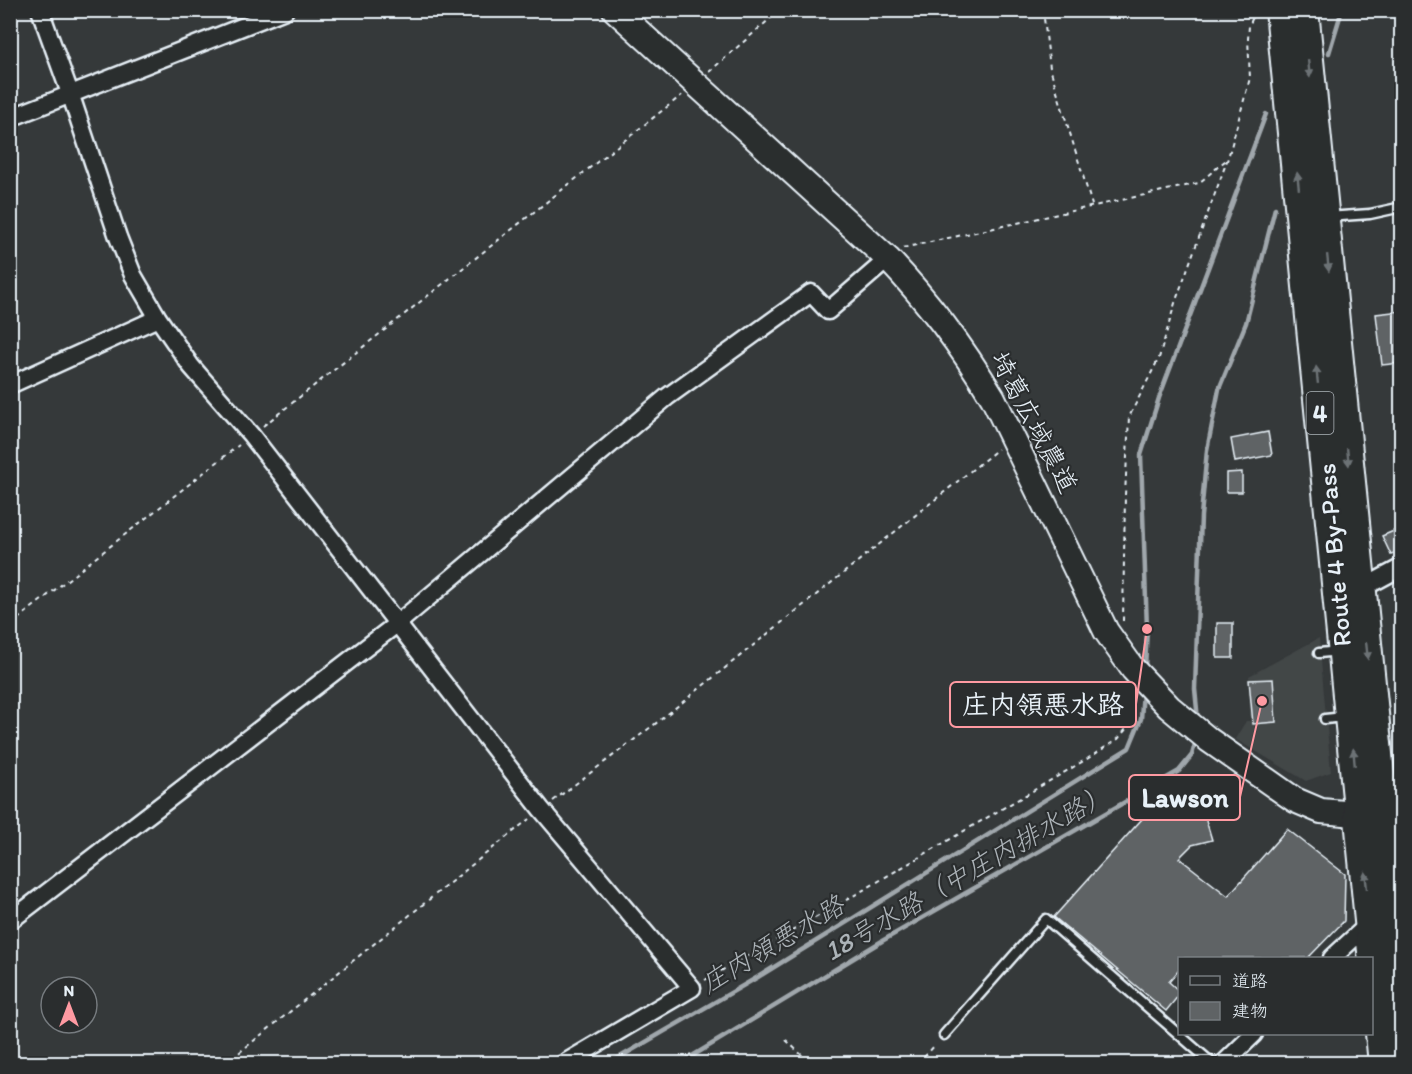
<svg xmlns="http://www.w3.org/2000/svg" width="1412" height="1074" font-family="Itim,'Klee One',sans-serif">
<style>
.built{fill:#424647}
.lines{fill:none;stroke-linecap:round;stroke-linejoin:round}
.stream{stroke:#a0a7ac;stroke-width:4.5}
.building{fill:#5f6365;stroke:#e8f1f8;stroke-width:1.5}
.lane-casing{stroke:#e8f1f8;stroke-width:13}
.street-casing{stroke:#e8f1f8;stroke-width:21}
.secondary-casing{stroke:#e8f1f8;stroke-width:28}
.highway-casing{stroke:#e8f1f8;stroke-width:34}
.path{stroke:#e8f1f8;stroke-width:2;stroke-dasharray:4.5 4.5;stroke-linecap:butt}
.lane{stroke:#2a2d2e;stroke-width:8}
.street{stroke:#2a2d2e;stroke-width:16}
.secondary{stroke:#2a2d2e;stroke-width:24}
.highway{stroke:#2a2d2e;stroke-width:30}
.oneway{fill:#6c7275}
.labels{text-anchor:middle;dominant-baseline:central;stroke-width:4.5;stroke-linejoin:round;paint-order:stroke}
.shield{fill:#2a2d2e;stroke:#afb6bb;stroke-width:1.5}
.shield-label{font-size:24px;font-weight:bold;fill:#e8f1f8}
.street-label{font-size:26px;fill:#e8f1f8;stroke:#2a2d2e}
.water-label{font-size:27px;font-style:italic;fill:#acb3b8;stroke:#2a2d2e}
.leader{fill:none;stroke:#ff9aa2;stroke-width:2}
.callout-dot{fill:#ff9aa2;stroke:#2a2d2e;stroke-width:2}
.callout{fill:#2a2d2e;stroke:#ff9aa2;stroke-width:2}
.callout-label{font-size:27px;text-anchor:middle;font-weight:bold;fill:#e8f1f8}
</style>
<rect width="100%" height="100%" fill="#35393a"/>
<filter id="ink" filterUnits="userSpaceOnUse"><feTurbulence type="fractalNoise" baseFrequency=".0167" numOctaves="2"/><feDisplacementMap in="SourceGraphic" scale="12" xChannelSelector="R" yChannelSelector="G"/><feConvolveMatrix kernelMatrix="1 2 1 2 8 2 1 2 1" color-interpolation-filters="sRGB"/></filter>
<g filter="url(#ink)">
<path class="built" d="M 1319,638 L 1331,772 L 1306,781 L 1235,739 L 1246,721 L 1250,721 L 1249,676 Z"/>
<g class="lines">
<path class="stream" d="M 1329,53 L 1342,10
M 1145,668 L 1147,629 L 1141,455 L 1159,398 L 1266,114
M 1198,720 L 1195,689 L 1201,516 L 1207,450 L 1219,389 L 1246,323 L 1275,208
M 608,1064 L 758,977 L 1129,748 L 1141,719 L 1143,691
M 679,1064 L 882,941 L 1179,771 L 1192,755 L 1196,740"/>
</g>
<path class="building" d="M 1401,311 L 1401,363 L 1382,365 L 1376,314 Z
M 1268,432 L 1272,455 L 1235,462 L 1231,439 Z
M 1242,472 L 1242,492 L 1226,492 L 1226,473 Z
M 1401,528 L 1401,551 L 1391,555 L 1382,536 Z
M 1217,623 L 1233,623 L 1233,658 L 1217,658 Z
M 1273,679 L 1276,722 L 1253,724 L 1249,680 Z
M 1193,777 L 1212,840 L 1192,845 L 1179,858 L 1228,896 L 1287,829 L 1345,874 L 1344,921 L 1308,958 L 1179,958 L 1179,970 L 1169,982 L 1179,991 L 1179,995 L 1166,1011 L 1054,917 L 1142,819 L 1140,817 L 1155,803 L 1189,793 L 1182,785 Z"/>
<g class="lines">
<defs>
<path id="lane" d="M 1327,217 L 1370,214 L 1402,207
M 1319,653 L 1340,651
M 1325,719 L 1344,717
M 944,1035 L 1046,919 L 1213,1064"/>
<path id="street" d="M 40,10 L 71,96 L 118,237 L 133,275 L 158,318 L 191,366 L 251,435 L 541,809 L 692,988 L 563,1064
M 10,118 L 285,10
M 10,385 L 158,318
M 1361,589 L 1402,567
M 10,921 L 398,623 L 667,397 L 811,293 L 828,311 L 888,259
M 1332,958 L 1370,923
M 1223,1064 L 1254,1034"/>
<path id="secondary" d="M 615,10 L 888,259 C 928,301 963,348 993,398 L 1106,631 L 1133,669 L 1169,707 L 1209,740 L 1295,800 L 1321,811 L 1402,818"/>
<path id="highway" d="M 1281,10 L 1384,1064
M 1303,10 L 1402,1005"/>
</defs>
<use href="#lane" class="lane-casing"/>
<use href="#street" class="street-casing"/>
<use href="#secondary" class="secondary-casing"/>
<use href="#highway" class="highway-casing"/>
<path class="path" d="M 1043,10 L 1050,68 L 1092,205
M 709,72 L 780,10
M 903,248 L 1199,183 L 1226,160
M 263,426 L 682,95
M 1123,621 L 1125,495 L 1129,417 L 1159,358 L 1175,303 L 1228,158 L 1250,78 L 1248,39 L 1249,26 L 1256,10
M 10,625 L 239,445
M 553,801 L 659,721 L 998,449
M 705,980 L 831,909 L 1087,759 L 1118,739 L 1127,728 L 1126,689
M 786,1040 L 811,1064
M 225,1064 L 529,819
M 918,1064 L 936,1044"/>
<use href="#lane" class="lane"/>
<use href="#street" class="street"/>
<use href="#secondary" class="secondary"/>
<use href="#highway" class="highway"/>
</g>
<defs><path id="oneway-solid" d="M-6-.8H1V-3.2L6.5 0L1 3.2V.8H-6Z" transform="scale(1.5)"/></defs>
<g class="oneway">
<use href="#oneway-solid" transform="translate(1309 69) rotate(84)"/>
<use href="#oneway-solid" transform="translate(1298 181) rotate(-96)"/>
<use href="#oneway-solid" transform="translate(1328 263) rotate(84)"/>
<use href="#oneway-solid" transform="translate(1317 375) rotate(-96)"/>
<use href="#oneway-solid" transform="translate(1348 457) rotate(84)"/>
<use href="#oneway-solid" transform="translate(1367 651) rotate(84)"/>
<use href="#oneway-solid" transform="translate(1354 757) rotate(-95)"/>
<use href="#oneway-solid" transform="translate(1366 880) rotate(-96)"/>
</g>
</g>
<g class="labels">
<rect class="shield" x="1306.5" y="392" width="27" height="42" rx="4.5"/>
<g class="shield-label">
<text x="1320" y="413">4</text>
</g>
<g class="street-label">
<text transform="translate(1034 422) rotate(62)">埼葛広域農道</text>
<text transform="translate(1334 555) rotate(-95)">Route 4 By-Pass</text>
</g>
<g class="water-label">
<text transform="translate(967 872) rotate(-30)">18号水路（中庄内排水路）</text>
<text transform="translate(772 944) rotate(-31)">庄内領悪水路</text>
</g>
</g>
<path class="leader" d="M1147 629L1136 704M1262 701L1240 797"/>
<g class="callout-dot">
<circle cx="1147" cy="629" r="6"/>
<circle cx="1262" cy="701" r="6"/>
</g>
<g class="callout">
<rect x="950" y="682" width="186" height="45" rx="6"/>
<rect x="1129" y="775" width="111" height="45" rx="6"/>
</g>
<g class="callout-label">
<text x="1043" y="714">庄内領悪水路</text>
<text x="1185" y="807">Lawson</text>
</g>
<rect width="1412" height="1074" fill="none" stroke="#2a2d2e" stroke-width="36"/>
<rect x="18" y="18" width="1376" height="1038" fill="none" stroke="#e8f1f8" stroke-width="2" filter="url(#ink)"/>
<rect x="1178" y="957" width="195" height="78" fill="#2a2d2e" stroke="#767b7f" stroke-width="1.5"/>
<rect x="1190" y="976" width="30" height="9" fill="#2a2d2e" stroke="#767b7f" stroke-width="1.5"/>
<text x="1232" y="987" font-size="18" fill="#e8f1f8">道路</text>
<rect x="1190" y="1002" width="30" height="18" fill="#5f6365" stroke="#767b7f" stroke-width="1.5"/>
<text x="1232" y="1017" font-size="18" fill="#e8f1f8">建物</text>
<g transform="translate(69 1005)"><circle r="28" fill="#2a2d2e" stroke="#767b7f" stroke-width="1.5"/>
<path d="M0-4.5L10 22L0 15L-10 22Z" fill="#ff9aa2"/>
<text y="-9" font-size="16" font-weight="bold" text-anchor="middle" fill="#e8f1f8">N</text>
</g>
</svg>
